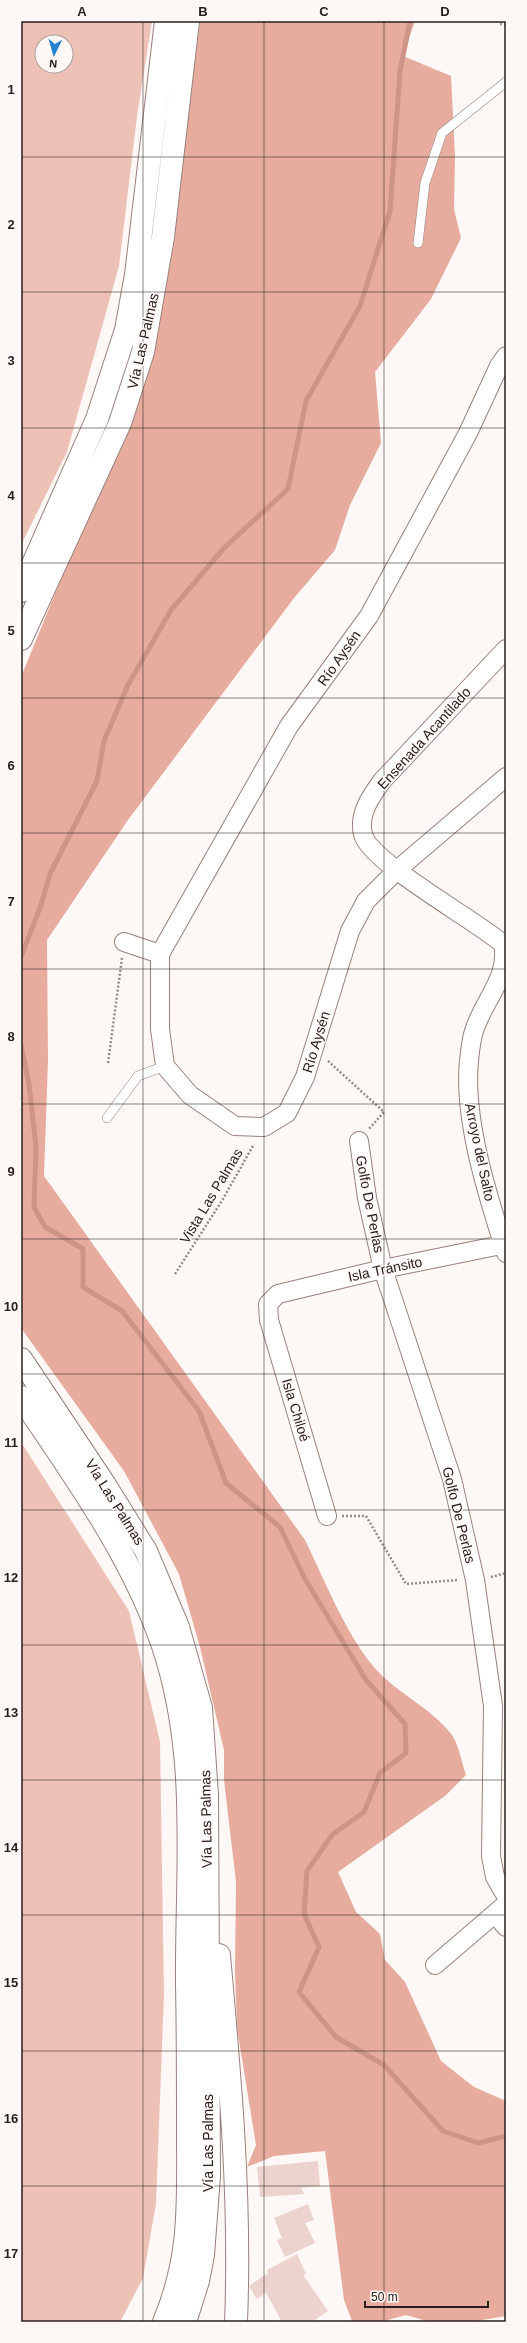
<svg xmlns="http://www.w3.org/2000/svg" width="527" height="2343" font-family="Arial,sans-serif">
<style>
.green{fill:#eec1b6;fill-rule:evenodd}
.forest{fill:#e7ac9d}
.lines{fill:none;stroke-linecap:round;stroke-linejoin:round}
.stream{stroke:#ce9486;stroke-width:5}
.building{fill:#ecd3cd}
.lane-casing{stroke:#99827d;stroke-width:10}
.street-casing{stroke:#99827d;stroke-width:20}
.highway-casing{stroke:#99827d;stroke-width:24}
.path{stroke:#948c8a;stroke-width:2.5;stroke-dasharray:2 2;stroke-linecap:butt}
.lane{stroke:#fff;stroke-width:9}
.street{stroke:#fff;stroke-width:18}
.highway{stroke:#fff;stroke-width:22}
.grid{fill:none;stroke:#29201d;stroke-width:1;stroke-opacity:0.55}
.labels{text-anchor:middle;dominant-baseline:central;stroke-width:3;stroke-linejoin:round;paint-order:stroke}
.street-label{font-size:14px;fill:#29201d;stroke:#fdf7f6}
.neatline{fill:none;stroke:#29201d;stroke-width:1.5}
.grid-label{font-size:13px;text-anchor:middle;font-weight:bold;fill:#29201d}
</style>
<rect width="100%" height="100%" fill="#fdf7f6"/>
<path class="green" d="M 21,21 L 152,21 L 137,116 L 119,266 L 67,452 L 21,545 ZM 42,42 L 66,42 L 66,66 L 42,66 Z
M 21,1442 L 129,1611 L 160,1742 L 164,1995 L 156,2203 L 143,2278 L 120,2322 L 21,2322 Z"/>
<path class="forest" d="M 200,21 L 415,21 L 403,56 L 451,76 L 455,156 L 454,209 L 461,238 L 431,299 L 375,372 L 381,443 L 350,505 L 335,550 L 294,598 L 128,820 L 47,940 L 48,1060 L 44,1176 L 305,1540 C 325,1581 342,1625 369,1661 C 391,1691 429,1705 452,1735 C 459,1745 462,1764 466,1775 L 445,1796 L 338,1872 L 356,1912 L 380,1934 L 385,1960 L 405,1982 L 441,2061 L 474,2087 L 506,2101 L 506,2316 L 470,2322 L 430,2322 L 406,2315 L 384,2321 L 352,2321 L 344,2300 L 325,2151 L 274,2156 L 247,2167 L 256,2145 L 237,2028 L 235,1972 L 236,1882 L 224,1780 L 224,1750 L 200,1647 L 179,1574 L 124,1471 L 21,1328 L 21,677 L 77,540 L 173,240 Z"/>
<g class="lines">
<path class="stream" d="M 21,957 L 41,905 L 50,874 L 97,781 L 104,741 L 128,685 L 171,610 L 225,547 L 288,489 L 306,401 L 360,306 L 390,211 L 400,71 L 410,21
M 21,1045 L 29,1084 L 36,1147 L 34,1207 L 45,1227 L 83,1249 L 83,1287 L 122,1311 L 199,1411 L 226,1483 L 280,1527 L 304,1577 L 366,1680 L 405,1724 L 406,1753 L 380,1773 L 364,1812 L 332,1835 L 307,1871 L 304,1914 L 319,1947 L 299,1992 L 336,2037 L 384,2065 L 443,2131 L 478,2143 L 506,2136"/>
</g>
<path class="building" d="M 318,2161 L 320,2186 L 301,2188 L 304,2194 L 260,2197 L 257,2167 Z
M 308,2204 L 314,2220 L 305,2223 L 315,2243 L 285,2257 L 277,2240 L 282,2238 L 274,2218 Z
M 297,2254 L 306,2274 L 303,2275 L 328,2311 L 312,2322 L 282,2322 L 266,2293 L 257,2299 L 249,2286 L 268,2273 L 267,2270 Z"/>
<g class="lines">
<defs>
<path id="lane" d="M 418,243 L 425,183 L 442,133 L 506,82
M 107,1118 L 138,1076 L 165,1066"/>
<path id="street" d="M 506,356 L 499,366 L 468,433 L 369,616 L 289,726 L 160,954 L 160,1029 L 165,1066 L 190,1095 L 235,1126 L 264,1127 L 287,1113 L 305,1077 L 350,931 L 366,901 L 397,870 L 506,777
M 506,649 L 382,781 C 371,796 358,814 363,834 C 368,861 477,921 503,944 C 510,977 483,1001 474,1031 C 471,1040 470,1051 469,1061 C 463,1119 488,1197 506,1253
M 124,942 L 160,954
M 359,1141 L 367,1198 L 383,1269 L 452,1479 L 475,1580 L 493,1706 L 491,1856 L 495,1877 L 506,1896
M 327,1516 L 269,1320 L 268,1304 L 278,1294 L 383,1269 L 506,1244
M 495,1914 L 506,1927
M 435,1965 L 506,1904"/>
<path id="highway" d="M 21,591 L 97,419 L 126,330 L 136,275 L 166,21
M 21,639 L 120,423 L 143,352 L 163,237 L 188,21
M 21,1359 L 105,1485 L 146,1551 L 178,1627 L 201,1708 L 207,1795 L 209,2176 L 203,2255 L 198,2281 L 185,2322
M 21,1397 C 74,1476 132,1555 163,1646 C 200,1756 186,1870 187,1984 C 188,2033 188,2082 188,2130 C 188,2201 192,2255 164,2322
M 219,1955 C 230,2078 241,2198 236,2322"/>
</defs>
<use href="#lane" class="lane-casing"/>
<use href="#street" class="street-casing"/>
<use href="#highway" class="highway-casing"/>
<path class="path" d="M 500,24 L 506,24
M 328,1061 L 384,1112 L 369,1129
M 108,1063 L 122,958
M 175,1274 L 223,1199 L 254,1144
M 342,1516 L 366,1516 L 406,1584 L 458,1580
M 491,1577 L 506,1573"/>
<use href="#lane" class="lane"/>
<use href="#street" class="street"/>
<use href="#highway" class="highway"/>
</g>
<path class="grid" d="M 143,21 L 143,2322M 264,21 L 264,2322M 384,21 L 384,2322M 21,157 L 506,157M 21,292 L 506,292M 21,428 L 506,428M 21,563 L 506,563M 21,698 L 506,698M 21,833 L 506,833M 21,969 L 506,969M 21,1104 L 506,1104M 21,1239 L 506,1239M 21,1374 L 506,1374M 21,1510 L 506,1510M 21,1645 L 506,1645M 21,1780 L 506,1780M 21,1915 L 506,1915M 21,2051 L 506,2051M 21,2186 L 506,2186"/>
<g class="labels">
<g class="street-label">
<text transform="translate(143 341) rotate(-77)">Vía Las Palmas</text>
<text transform="translate(339 658) rotate(-55)">Río Aysén</text>
<text transform="translate(424 738) rotate(-48)">Ensenada Acantilado</text>
<text transform="translate(316 1042) rotate(-73)">Río Aysén</text>
<text transform="translate(480 1152) rotate(78)">Arroyo del Salto</text>
<text transform="translate(211 1196) rotate(-59)">Vista Las Palmas</text>
<text transform="translate(370 1204) rotate(79)">Golfo De Perlas</text>
<text transform="translate(385 1269) rotate(-12)">Isla Tránsito</text>
<text transform="translate(296 1410) rotate(73)">Isla Chiloé</text>
<text transform="translate(115 1502) rotate(58)">Vía Las Palmas</text>
<text transform="translate(459 1515) rotate(76)">Golfo De Perlas</text>
<text transform="translate(206 1819) rotate(-91)">Vía Las Palmas</text>
<text transform="translate(208 2143) rotate(-90)">Vía Las Palmas</text>
</g>
</g>
<rect width="527" height="2343" fill="none" stroke="#fdf7f6" stroke-width="44"/>
<g transform="translate(54 54) rotate(185)"><circle r="19" fill="#fdf7f6" stroke="#a8a19f"/>
<path d="M0-3L7 15L0 10L-7 15Z" fill="#2581ce"/>
<text y="-6" font-size="11" font-weight="bold" text-anchor="middle" fill="#29201d">N</text>
</g>
<path d="M365 2301v6h123v-6" fill="none" stroke="#29201d" stroke-width="2"/>
<text x="371" y="2301" font-size="12" fill="#29201d" stroke="#fdf7f6" stroke-width="3" paint-order="stroke">50 m</text>
<rect x="22" y="22" width="483" height="2299" class="neatline"/>
<g class="grid-label">
<text x="82" y="16">A</text>
<text x="203" y="16">B</text>
<text x="324" y="16">C</text>
<text x="445" y="16">D</text>
<text x="11" y="94">1</text>
<text x="11" y="229">2</text>
<text x="11" y="365">3</text>
<text x="11" y="500">4</text>
<text x="11" y="635">5</text>
<text x="11" y="770">6</text>
<text x="11" y="906">7</text>
<text x="11" y="1041">8</text>
<text x="11" y="1176">9</text>
<text x="11" y="1311">10</text>
<text x="11" y="1447">11</text>
<text x="11" y="1582">12</text>
<text x="11" y="1717">13</text>
<text x="11" y="1852">14</text>
<text x="11" y="1987">15</text>
<text x="11" y="2123">16</text>
<text x="11" y="2258">17</text>
</g>
</svg>
